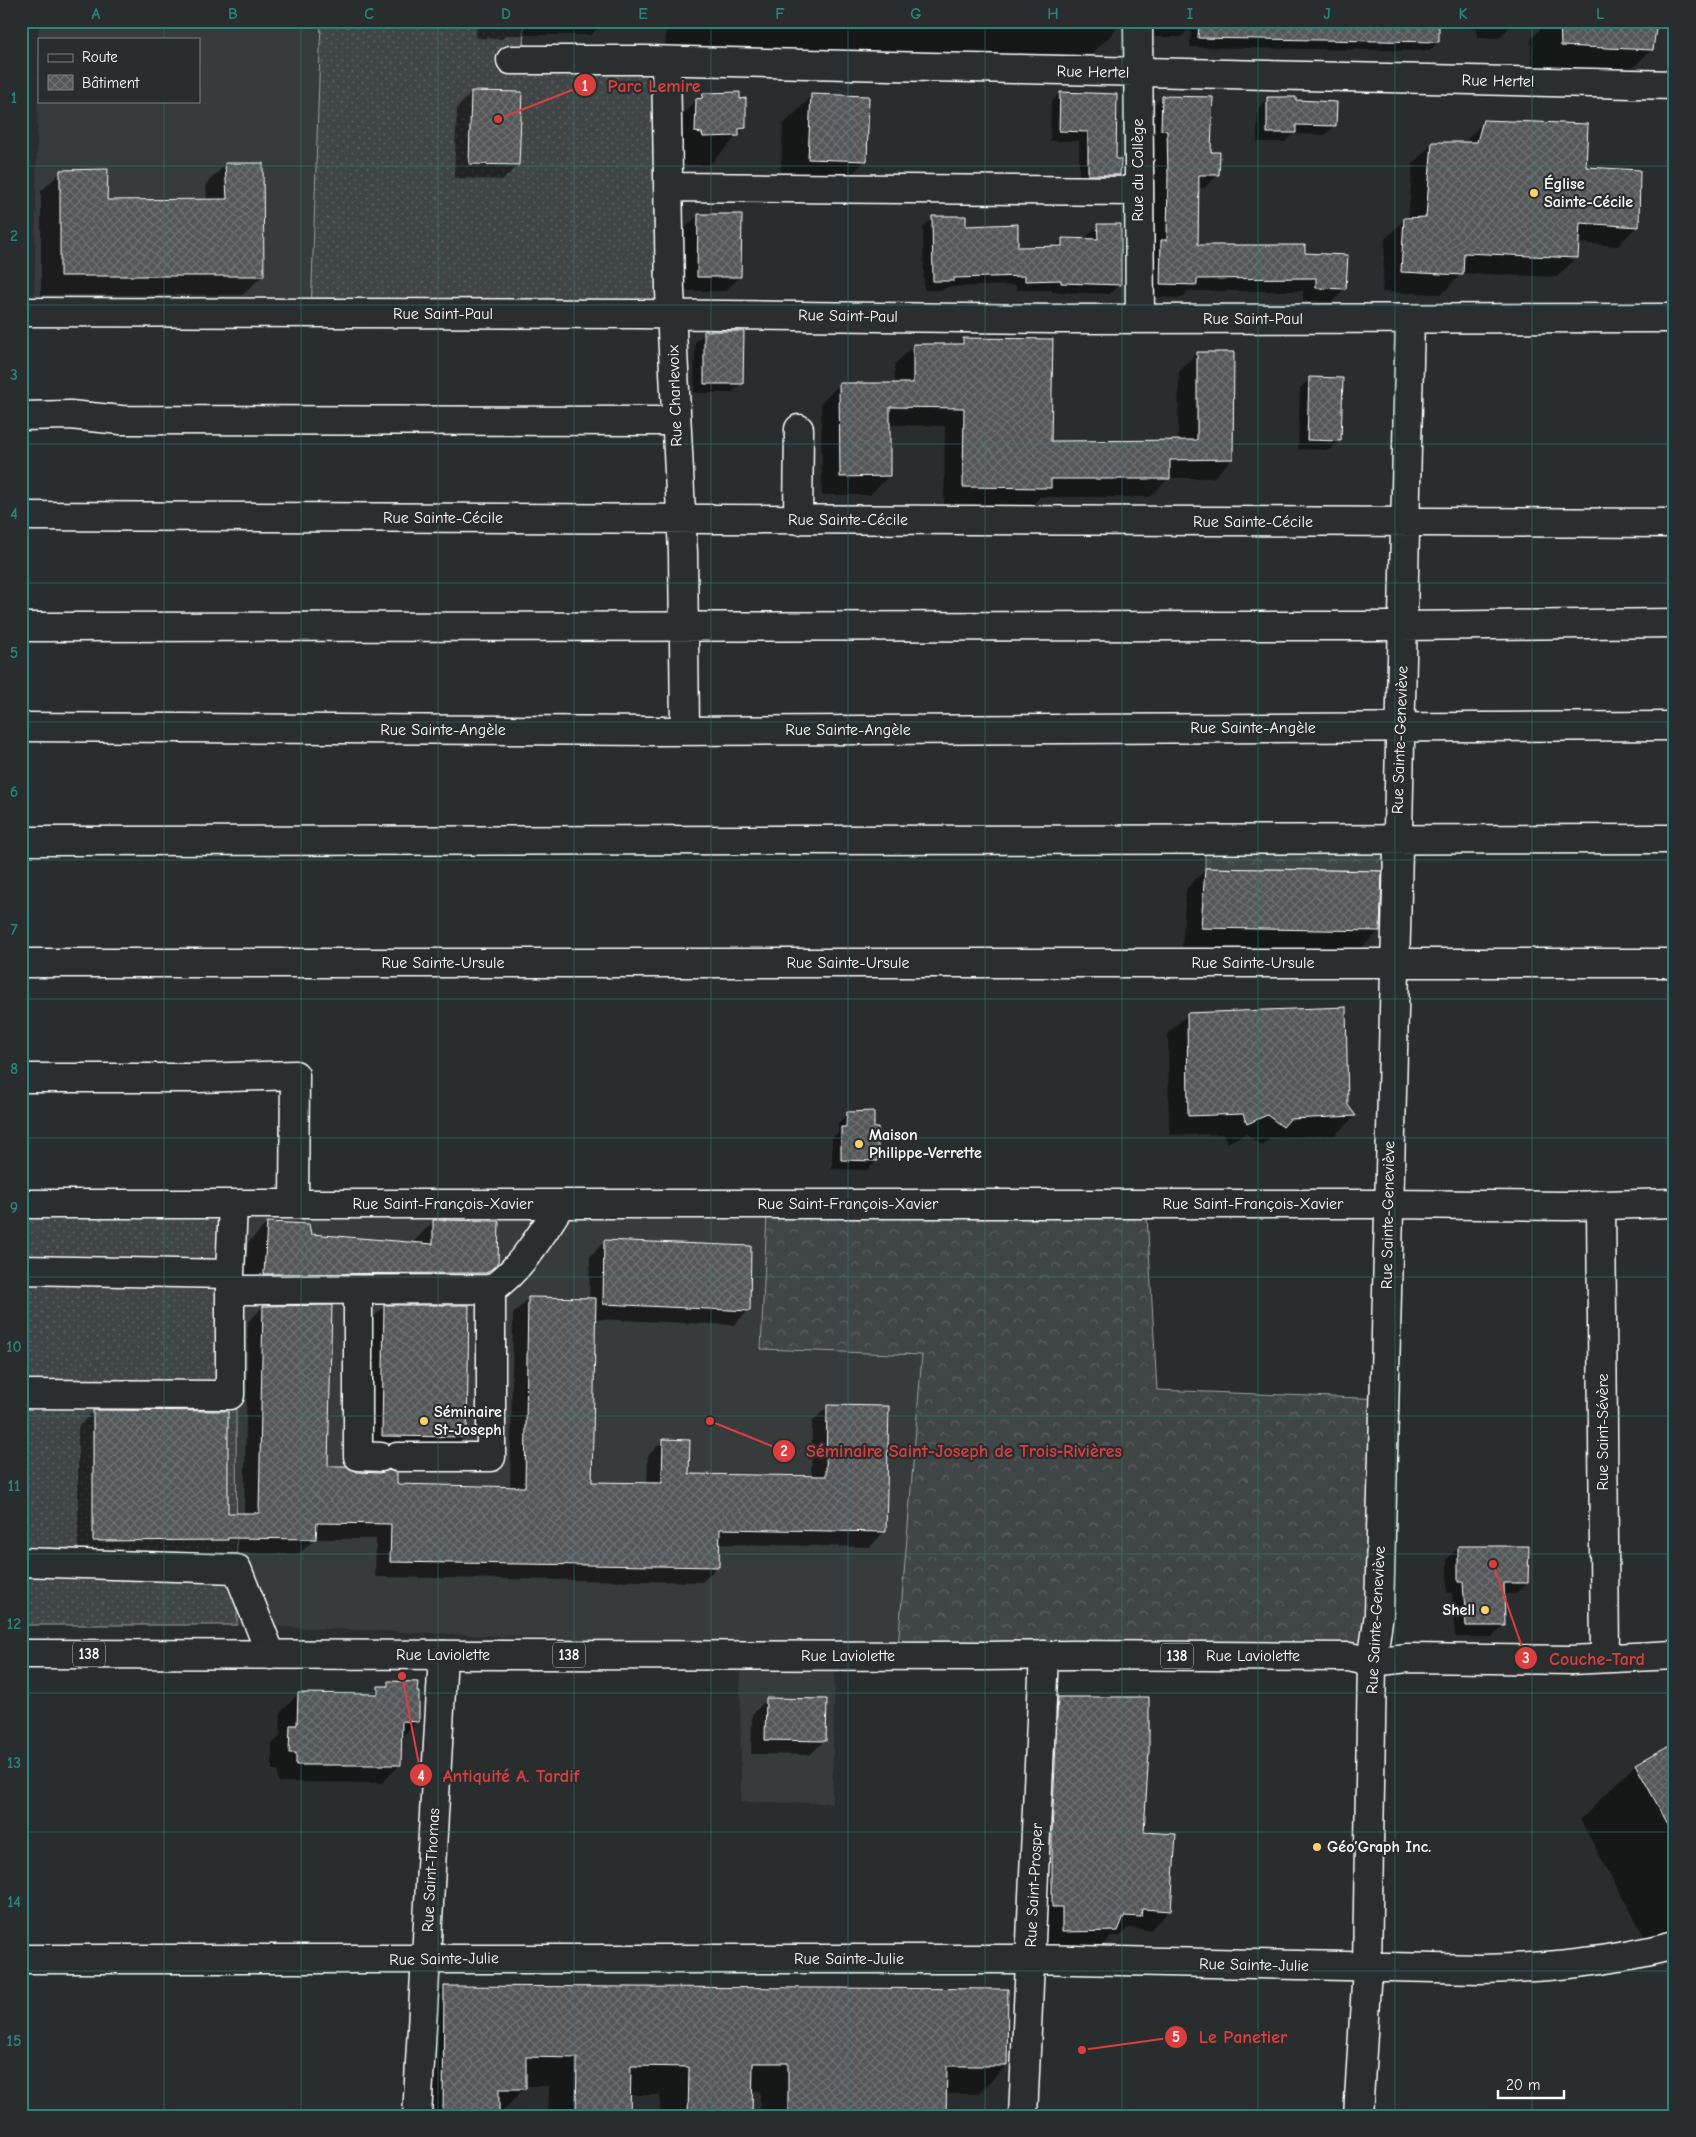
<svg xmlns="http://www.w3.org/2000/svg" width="1696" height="2137" font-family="'Comic Neue',sans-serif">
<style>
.built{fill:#373a3b;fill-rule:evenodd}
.grass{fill:url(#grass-dots);stroke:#a0a2a2}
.forest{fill:url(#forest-crowns);stroke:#a0a2a2}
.shadow{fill:#0007}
.building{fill:url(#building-cross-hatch);stroke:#fff}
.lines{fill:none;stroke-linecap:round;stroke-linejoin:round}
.minor-casing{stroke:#fff;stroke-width:31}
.major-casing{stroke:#fff;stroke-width:31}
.minor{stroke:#2a2d2e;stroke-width:28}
.major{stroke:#2a2d2e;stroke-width:28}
.grid{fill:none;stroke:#27847c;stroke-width:1;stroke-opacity:0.55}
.poi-dot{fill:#ffd166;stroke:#2a2d2e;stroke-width:2}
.labels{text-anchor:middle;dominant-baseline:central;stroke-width:4.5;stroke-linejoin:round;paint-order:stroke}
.shield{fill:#2a2d2e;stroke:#bfc0c0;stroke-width:1}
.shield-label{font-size:15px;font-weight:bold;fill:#fff}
.street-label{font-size:16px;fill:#fff;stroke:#2a2d2e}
.poi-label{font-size:16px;font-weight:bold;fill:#fff;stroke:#2a2d2e;text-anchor:start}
.leader{fill:none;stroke:#da3e3e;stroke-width:2}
.callout-dot{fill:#da3e3e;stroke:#2a2d2e;stroke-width:2}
.mark-label{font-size:15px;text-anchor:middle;font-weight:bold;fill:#fff}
.callout-label{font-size:18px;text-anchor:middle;font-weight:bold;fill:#da3e3e;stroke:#2a2d2e;stroke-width:4.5;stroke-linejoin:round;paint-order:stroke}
.neatline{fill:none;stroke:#27847c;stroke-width:2}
.grid-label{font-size:16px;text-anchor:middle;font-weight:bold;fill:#27847c}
</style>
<defs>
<pattern id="grass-dots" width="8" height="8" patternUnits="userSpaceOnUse" patternTransform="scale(1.25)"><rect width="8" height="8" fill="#414445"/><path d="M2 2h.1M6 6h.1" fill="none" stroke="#5e6061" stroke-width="1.8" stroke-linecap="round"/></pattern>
<pattern id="forest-crowns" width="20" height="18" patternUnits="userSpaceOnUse" patternTransform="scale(1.25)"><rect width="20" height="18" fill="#414445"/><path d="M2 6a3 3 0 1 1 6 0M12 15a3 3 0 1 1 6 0" fill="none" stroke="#5e6061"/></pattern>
<pattern id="building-cross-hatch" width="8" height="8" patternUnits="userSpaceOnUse" patternTransform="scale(1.25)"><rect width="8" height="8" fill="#555758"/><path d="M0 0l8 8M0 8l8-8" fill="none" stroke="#6e7071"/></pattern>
</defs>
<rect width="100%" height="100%" fill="#2a2d2e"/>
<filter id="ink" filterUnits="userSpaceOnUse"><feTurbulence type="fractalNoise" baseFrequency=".02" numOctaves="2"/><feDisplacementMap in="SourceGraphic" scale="10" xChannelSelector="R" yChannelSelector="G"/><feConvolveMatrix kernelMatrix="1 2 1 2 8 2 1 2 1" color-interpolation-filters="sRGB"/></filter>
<g filter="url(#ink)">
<path class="built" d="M 39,21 L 321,21 L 311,313 L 34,309 ZM 39,39 L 199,39 L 199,101 L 39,101 Z
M 767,1213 L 761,1349 L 922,1355 L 898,1653 L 237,1625 L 235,1214 ZM 263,1294 L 332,1295 L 328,1466 L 381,1467 L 384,1297 L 469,1298 L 466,1437 L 398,1436 L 397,1484 L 525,1487 L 528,1297 L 596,1298 L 592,1482 L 662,1483 L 663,1439 L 690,1440 L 689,1474 L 826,1476 L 827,1405 L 889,1406 L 886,1532 L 720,1529 L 719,1567 L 390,1561 L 391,1524 L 317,1523 L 316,1539 L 259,1538 Z
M 740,1654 L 835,1655 L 832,1803 L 741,1802 Z"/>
<path class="grass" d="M 321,21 L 524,21 L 523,61 L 681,52 L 675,308 L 311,313 Z
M 21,1214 L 235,1214 L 237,1625 L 21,1625 Z"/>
<path class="forest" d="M 1205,842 L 1404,842 L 1403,871 L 1205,868 Z
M 767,1213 L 1147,1215 L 1157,1390 L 1384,1399 L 1372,1662 L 898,1647 L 922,1355 L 761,1349 Z"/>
<path class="shadow" d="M 477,21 L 603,21 L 603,23 L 591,35 L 506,35 L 502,39 L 476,38 Z
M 666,21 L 1115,21 L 1115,31 L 1092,54 L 665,52 Z
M 1151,21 L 1190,21 L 1190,25 L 1194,21 L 1438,21 L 1438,42 L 1429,51 L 1190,47 L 1191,27 L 1181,37 L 1151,37 Z
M 1461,21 L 1509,21 L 1509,28 L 1499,38 L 1477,38 L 1477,28 L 1461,28 Z
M 1548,21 L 1656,21 L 1652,49 L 1623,78 L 1532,75 L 1531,39 Z
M 472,92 L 518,165 L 503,180 L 454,178 L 457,107 Z
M 1061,93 L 1115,160 L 1119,175 L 1109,184 L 1079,184 L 1079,141 L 1050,141 L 1051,102 Z
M 703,94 L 745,128 L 709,165 L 674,165 L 667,129 Z
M 812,96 L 868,98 L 865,161 L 836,190 L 780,188 L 783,125 Z
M 1162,97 L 1210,153 L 1218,175 L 1204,188 L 1198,188 L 1197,246 L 1303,254 L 1345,288 L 1332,302 L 1303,301 L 1303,291 L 1188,291 L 1182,298 L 1148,297 L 1148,255 L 1155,249 L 1155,144 L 1148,143 L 1149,110 Z
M 1267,99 L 1295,102 L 1334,126 L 1325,135 L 1293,134 L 1285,142 L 1257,142 L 1258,108 Z
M 1484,121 L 1584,168 L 1637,226 L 1618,246 L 1577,243 L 1576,258 L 1557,277 L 1462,273 L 1442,294 L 1382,292 L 1385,239 L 1405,219 L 1408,219 L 1413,163 L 1433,143 L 1464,143 Z
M 226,164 L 262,276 L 243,295 L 41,295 L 41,191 L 61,172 L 106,201 L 207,201 L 206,184 Z
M 698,215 L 740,277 L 725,291 L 682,291 L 683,230 Z
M 933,218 L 965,227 L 1017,249 L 1054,248 L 1062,239 L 1088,240 L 1088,235 L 1098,225 L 1119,284 L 1110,294 L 1052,292 L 1052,290 L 1016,290 L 1016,285 L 947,287 L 943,290 L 924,290 L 923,227 Z
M 705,333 L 742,383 L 732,393 L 694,393 L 695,342 Z
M 964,339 L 1050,442 L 1178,441 L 1179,372 L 1197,353 L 1232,459 L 1213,478 L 1169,478 L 1150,497 L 1040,497 L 1031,507 L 944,506 L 945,426 L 889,425 L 889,476 L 870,495 L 822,495 L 821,403 L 840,384 L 895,384 L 895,364 L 914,345 L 958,346 Z
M 1309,379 L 1340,440 L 1330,450 L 1298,449 L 1300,388 Z
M 1206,869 L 1379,931 L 1359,950 L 1182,947 L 1186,889 Z
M 1188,1014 L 1347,1105 L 1355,1116 L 1335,1135 L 1270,1138 L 1262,1146 L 1246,1134 L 1227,1143 L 1223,1134 L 1169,1135 L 1168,1033 Z
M 848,1113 L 877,1161 L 867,1170 L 832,1169 L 832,1138 L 838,1133 L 838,1123 Z
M 434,1221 L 496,1263 L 476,1283 L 244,1293 L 248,1243 L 267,1223 L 310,1235 L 414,1243 L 414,1241 Z
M 605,1241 L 749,1310 L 734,1325 L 594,1319 L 591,1483 L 647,1484 L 648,1456 L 663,1440 L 688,1475 L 811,1477 L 812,1422 L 828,1406 L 885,1531 L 870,1547 L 719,1544 L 718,1566 L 702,1582 L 375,1577 L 376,1539 L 315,1539 L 299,1554 L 214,1553 L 211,1556 L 78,1556 L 78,1427 L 93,1411 L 227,1514 L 244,1515 L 248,1322 L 263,1307 L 327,1467 L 357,1473 L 395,1486 L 510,1488 L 513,1314 L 529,1298 L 589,1299 L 590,1256 Z
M 385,1306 L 465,1437 L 451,1451 L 367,1450 L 370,1321 Z
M 1458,1548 L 1527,1583 L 1515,1594 L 1503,1594 L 1504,1626 L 1492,1637 L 1455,1637 L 1452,1593 L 1447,1593 L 1447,1559 Z
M 389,1682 L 416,1693 L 417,1721 L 401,1738 L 400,1765 L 382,1783 L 278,1782 L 278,1770 L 272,1770 L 272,1744 L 280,1736 L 281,1712 L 298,1694 L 371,1696 L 379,1688 L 383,1688 Z
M 1058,1699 L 1143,1834 L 1170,1910 L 1150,1930 L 1128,1928 L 1120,1936 L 1112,1936 L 1097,1950 L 1043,1951 L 1038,1718 Z
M 767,1700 L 825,1740 L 810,1755 L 751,1754 L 752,1714 Z
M 1675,1743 L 1675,1957 L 1660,1965 L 1580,1820 L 1635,1765 Z
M 444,1987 L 1006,2066 L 978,2094 L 945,2094 L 945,2116 L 760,2116 L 760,2091 L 751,2091 L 751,2116 L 660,2116 L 660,2095 L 629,2095 L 629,2116 L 548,2116 L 549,2086 L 524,2086 L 524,2089 L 498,2116 L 415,2116 L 416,2016 Z
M 1675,2104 L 1675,2116 L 1674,2116 L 1670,2109 Z"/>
<path class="building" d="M 1199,21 L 1439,21 L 1439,42 L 1198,38 Z
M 1560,21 L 1657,21 L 1653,50 L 1561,46 Z
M 471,91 L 522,92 L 519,165 L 469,164 Z
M 740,92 L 740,99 L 746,98 L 746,128 L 739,129 L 739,136 L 703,137 L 702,133 L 695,132 L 696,99 L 702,98 L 703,93 Z
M 1060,92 L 1117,94 L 1116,159 L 1121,159 L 1120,175 L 1088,175 L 1088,132 L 1059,131 Z
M 811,94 L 869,96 L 867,161 L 808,159 Z
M 1162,96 L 1213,97 L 1211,152 L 1220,152 L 1219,175 L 1199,175 L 1198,245 L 1305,245 L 1305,253 L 1348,255 L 1346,289 L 1316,288 L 1316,278 L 1197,279 L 1197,285 L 1160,284 L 1161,240 L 1167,240 L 1168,175 L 1167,131 L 1161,130 Z
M 1267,97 L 1296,97 L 1296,100 L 1337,102 L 1336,126 L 1296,125 L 1296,133 L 1267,133 Z
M 1483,120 L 1588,124 L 1586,167 L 1640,170 L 1639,227 L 1580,223 L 1578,258 L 1464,253 L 1463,275 L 1401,272 L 1404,218 L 1426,217 L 1432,142 L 1477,142 Z
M 225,163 L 263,163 L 264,276 L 60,276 L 60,170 L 108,169 L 107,200 L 227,199 Z
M 698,214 L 742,214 L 741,277 L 697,277 Z
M 932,216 L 966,216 L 966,226 L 1018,224 L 1018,247 L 1062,246 L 1062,238 L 1098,239 L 1097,224 L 1121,224 L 1121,285 L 1061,283 L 1061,280 L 1025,281 L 1025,276 L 954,278 L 954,281 L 933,281 Z
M 704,331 L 744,331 L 743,384 L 704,384 Z
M 963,338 L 1053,339 L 1051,441 L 1197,440 L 1197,352 L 1234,352 L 1233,459 L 1170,460 L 1170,479 L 1051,479 L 1051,488 L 963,487 L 964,408 L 890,407 L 890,476 L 840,477 L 839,383 L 913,383 L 913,344 L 963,344 Z
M 1309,377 L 1343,378 L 1341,441 L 1307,440 Z
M 1205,868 L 1382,871 L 1380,931 L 1201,928 Z
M 1346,1007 L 1348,1105 L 1356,1116 L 1290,1119 L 1283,1127 L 1267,1115 L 1247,1124 L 1243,1114 L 1188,1116 L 1187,1013 Z
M 874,1111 L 874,1128 L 878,1128 L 878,1161 L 841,1160 L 841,1127 L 846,1127 L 847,1112 Z
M 433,1220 L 499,1221 L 498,1264 L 486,1273 L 264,1274 L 267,1222 L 309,1224 L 311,1234 L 433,1244 Z
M 604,1240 L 751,1246 L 750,1311 L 603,1304 Z
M 528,1297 L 596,1298 L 592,1482 L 662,1483 L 663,1439 L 690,1440 L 689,1474 L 826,1476 L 827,1405 L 889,1406 L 886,1532 L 720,1529 L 719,1567 L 390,1562 L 391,1524 L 317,1523 L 316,1539 L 228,1538 L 228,1540 L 93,1541 L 93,1410 L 228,1411 L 228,1513 L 259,1513 L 263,1306 L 332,1305 L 328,1466 L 347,1466 L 357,1472 L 380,1473 L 389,1470 L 397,1473 L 397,1484 L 525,1487 Z
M 384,1305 L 469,1305 L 467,1437 L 382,1436 Z
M 1458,1546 L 1529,1546 L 1528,1583 L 1504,1583 L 1505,1626 L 1466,1626 L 1463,1582 L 1458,1582 Z
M 388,1681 L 418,1682 L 417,1692 L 419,1692 L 419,1722 L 402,1721 L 401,1765 L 296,1765 L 296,1753 L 289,1753 L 290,1725 L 297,1725 L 298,1693 L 378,1694 L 378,1686 L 388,1686 Z
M 1058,1697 L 1149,1697 L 1149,1751 L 1144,1832 L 1176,1834 L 1171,1911 L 1142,1909 L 1141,1917 L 1124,1916 L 1118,1931 L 1062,1932 L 1062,1907 L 1052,1907 L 1052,1833 Z
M 766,1698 L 827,1699 L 826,1741 L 765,1740 Z
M 1675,1742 L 1675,1837 L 1635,1764 Z
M 444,1986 L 1008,1989 L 1007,2066 L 947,2066 L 946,2116 L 788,2116 L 788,2063 L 753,2063 L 752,2116 L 688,2116 L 689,2067 L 631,2066 L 630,2116 L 576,2116 L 577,2058 L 526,2057 L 526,2089 L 499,2089 L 499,2116 L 443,2116 Z"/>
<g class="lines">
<defs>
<path id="minor" d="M 1138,21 L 1140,319
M 511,60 L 646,60 L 1675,85
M 666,61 L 670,290 L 683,553 L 685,730
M 668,187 L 1139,191
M 21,312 L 638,314 L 1053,319 L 1675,318
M 21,416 L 70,415 L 121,420 L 676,421
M 21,516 L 1675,523
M 798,520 L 799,429
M 21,627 L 1403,626 L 1675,623
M 21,727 L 658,731 L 1675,726
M 21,841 L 1675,839
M 21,963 L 1675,963
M 21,1078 L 198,1078 L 295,1075 L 294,1204
M 21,1204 L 1389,1204 L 1568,1206 L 1675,1203
M 1601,1205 L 1605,1658
M 21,1270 L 230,1274
M 491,1289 C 518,1273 544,1231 561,1204
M 230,1290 L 491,1289 L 491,1457 L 397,1457
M 358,1290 L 358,1456 L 381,1457
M 21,1394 L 230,1395 L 230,1274 L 233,1204
M 21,1562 L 237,1569 L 271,1655
M 21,1959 L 1030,1959 L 1480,1969 C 1548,1968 1609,1962 1675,1945
M 417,2116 L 443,1655
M 1023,2116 L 1044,1655
M 1358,2116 L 1367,1968 L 1372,1662 L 1379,1614 L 1398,850 L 1405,840 L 1398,829 L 1410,319"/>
<path id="major" d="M 21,1654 L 982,1656 L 1073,1655 L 1349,1657 L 1372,1662 L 1407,1658 L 1571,1660 L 1675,1655"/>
</defs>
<use href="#minor" class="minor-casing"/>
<use href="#major" class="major-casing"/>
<use href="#minor" class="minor"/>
<use href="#major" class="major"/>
</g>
</g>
<path class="grid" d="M 164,21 L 164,39M 301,21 L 301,2116M 438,21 L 438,2116M 574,21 L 574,2116M 711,21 L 711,2116M 848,21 L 848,2116M 985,21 L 985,2116M 1122,21 L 1122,2116M 1258,21 L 1258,2116M 1395,21 L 1395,2116M 1532,21 L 1532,2116M 164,101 L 164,2116M 21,166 L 1675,166M 21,305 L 1675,305M 21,444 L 1675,444M 21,583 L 1675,583M 21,722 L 1675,722M 21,860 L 1675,860M 21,999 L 1675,999M 21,1138 L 1675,1138M 21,1277 L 1675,1277M 21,1416 L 1675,1416M 21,1554 L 1675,1554M 21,1693 L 1675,1693M 21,1832 L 1675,1832M 21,1971 L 1675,1971"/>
<g class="poi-dot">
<circle cx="1534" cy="193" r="5"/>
<circle cx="859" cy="1144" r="5"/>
<circle cx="424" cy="1421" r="5"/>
<circle cx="1485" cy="1610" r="5"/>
<circle cx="1317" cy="1847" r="5"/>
</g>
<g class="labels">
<g class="shield">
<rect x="73" y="1641.5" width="32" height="25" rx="4"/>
<rect x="553" y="1642.5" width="32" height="25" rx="4"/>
<rect x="1161" y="1643.5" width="32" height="25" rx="4"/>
</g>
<g class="shield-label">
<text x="89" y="1654">138</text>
<text x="569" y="1655">138</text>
<text x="1177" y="1656">138</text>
</g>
<g class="street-label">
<text transform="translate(1093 72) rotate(1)">Rue Hertel</text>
<text transform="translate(1498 81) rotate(1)">Rue Hertel</text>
<text transform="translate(1138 170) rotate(-90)">Rue du Collège</text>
<text x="443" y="314">Rue Saint-Paul</text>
<text transform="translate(848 316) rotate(1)">Rue Saint-Paul</text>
<text x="1253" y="319">Rue Saint-Paul</text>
<text transform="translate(675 396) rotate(-92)">Rue Charlevoix</text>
<text x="443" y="518">Rue Sainte-Cécile</text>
<text x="848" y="520">Rue Sainte-Cécile</text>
<text x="1253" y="522">Rue Sainte-Cécile</text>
<text x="1253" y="728">Rue Sainte-Angèle</text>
<text x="443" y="730">Rue Sainte-Angèle</text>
<text x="848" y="730">Rue Sainte-Angèle</text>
<text transform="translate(1400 740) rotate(-88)">Rue Sainte-Geneviève</text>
<text x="443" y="963">Rue Sainte-Ursule</text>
<text x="848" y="963">Rue Sainte-Ursule</text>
<text x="1253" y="963">Rue Sainte-Ursule</text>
<text x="443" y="1204">Rue Saint-François-Xavier</text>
<text x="848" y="1204">Rue Saint-François-Xavier</text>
<text x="1253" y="1204">Rue Saint-François-Xavier</text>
<text transform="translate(1388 1215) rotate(-89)">Rue Sainte-Geneviève</text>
<text transform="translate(1603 1432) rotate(-90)">Rue Saint-Sévère</text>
<text transform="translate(1376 1620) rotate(-87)">Rue Sainte-Geneviève</text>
<text x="443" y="1655">Rue Laviolette</text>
<text x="848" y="1656">Rue Laviolette</text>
<text x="1253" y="1656">Rue Laviolette</text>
<text transform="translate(431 1870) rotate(-87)">Rue Saint-Thomas</text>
<text transform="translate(1034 1885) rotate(-87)">Rue Saint-Prosper</text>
<text transform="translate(444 1959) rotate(-1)">Rue Sainte-Julie</text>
<text x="849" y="1959">Rue Sainte-Julie</text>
<text transform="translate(1254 1965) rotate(1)">Rue Sainte-Julie</text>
</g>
<g class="poi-label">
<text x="1544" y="184">Église<tspan x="1544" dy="18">Sainte-Cécile</tspan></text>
<text x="869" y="1135">Maison<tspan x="869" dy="18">Philippe-Verrette</tspan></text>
<text x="434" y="1412">Séminaire<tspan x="434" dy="18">St-Joseph</tspan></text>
<text x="1475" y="1610" text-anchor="end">Shell</text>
<text x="1327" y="1847">Géo’Graph Inc.</text>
</g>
</g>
<path class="leader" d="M498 119L585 85M710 1421L784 1451M1493 1564L1526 1658M402 1676L421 1775M1082 2050L1176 2037"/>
<g class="callout-dot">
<circle cx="498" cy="119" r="5"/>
<circle cx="710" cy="1421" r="5"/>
<circle cx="1493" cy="1564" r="5"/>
<circle cx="402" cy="1676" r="5"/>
<circle cx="1082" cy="2050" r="5"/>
<circle cx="585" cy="85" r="12"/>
<circle cx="784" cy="1451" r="12"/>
<circle cx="1526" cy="1658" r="12"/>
<circle cx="421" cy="1775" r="12"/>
<circle cx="1176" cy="2037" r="12"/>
</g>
<g class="mark-label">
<text x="585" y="91">1</text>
<text x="784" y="1456">2</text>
<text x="1526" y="1663">3</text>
<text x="421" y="1781">4</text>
<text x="1176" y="2042">5</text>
</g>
<g class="callout-label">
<text x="654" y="92">Parc Lemire</text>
<text x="964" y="1457">Séminaire Saint-Joseph de Trois‑Rivières</text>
<text x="1597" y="1665">Couche-Tard</text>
<text x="511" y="1782">Antiquité A. Tardif</text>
<text x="1243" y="2043">Le Panetier</text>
</g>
<rect width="1696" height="2137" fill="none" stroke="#2a2d2e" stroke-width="55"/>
<rect x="38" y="38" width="162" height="65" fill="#2a2d2e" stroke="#7f8182"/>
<rect x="48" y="54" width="25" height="8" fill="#2a2d2e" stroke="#7f8182"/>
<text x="82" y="62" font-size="15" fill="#ffffff">Route</text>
<rect x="48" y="75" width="25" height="15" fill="url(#building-cross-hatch)" stroke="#7f8182"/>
<text x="82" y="88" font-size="15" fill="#ffffff">Bâtiment</text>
<path d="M1498 2090v8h66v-8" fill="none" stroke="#ffffff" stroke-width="2.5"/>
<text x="1506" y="2090" font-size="15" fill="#ffffff" stroke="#2a2d2e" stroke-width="4" paint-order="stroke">20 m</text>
<rect x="28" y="28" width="1640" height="2082" class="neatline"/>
<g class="grid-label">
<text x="96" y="19">A</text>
<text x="233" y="19">B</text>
<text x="369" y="19">C</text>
<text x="506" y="19">D</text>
<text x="643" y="19">E</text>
<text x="780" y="19">F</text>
<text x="916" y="19">G</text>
<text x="1053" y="19">H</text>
<text x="1190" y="19">I</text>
<text x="1327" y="19">J</text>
<text x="1463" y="19">K</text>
<text x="1600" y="19">L</text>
<text x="14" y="103">1</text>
<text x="14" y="241">2</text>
<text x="14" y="380">3</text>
<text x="14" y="519">4</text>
<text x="14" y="658">5</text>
<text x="14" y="797">6</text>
<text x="14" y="935">7</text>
<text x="14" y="1074">8</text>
<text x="14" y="1213">9</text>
<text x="14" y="1352">10</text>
<text x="14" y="1491">11</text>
<text x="14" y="1629">12</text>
<text x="14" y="1768">13</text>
<text x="14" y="1907">14</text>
<text x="14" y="2046">15</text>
</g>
</svg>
